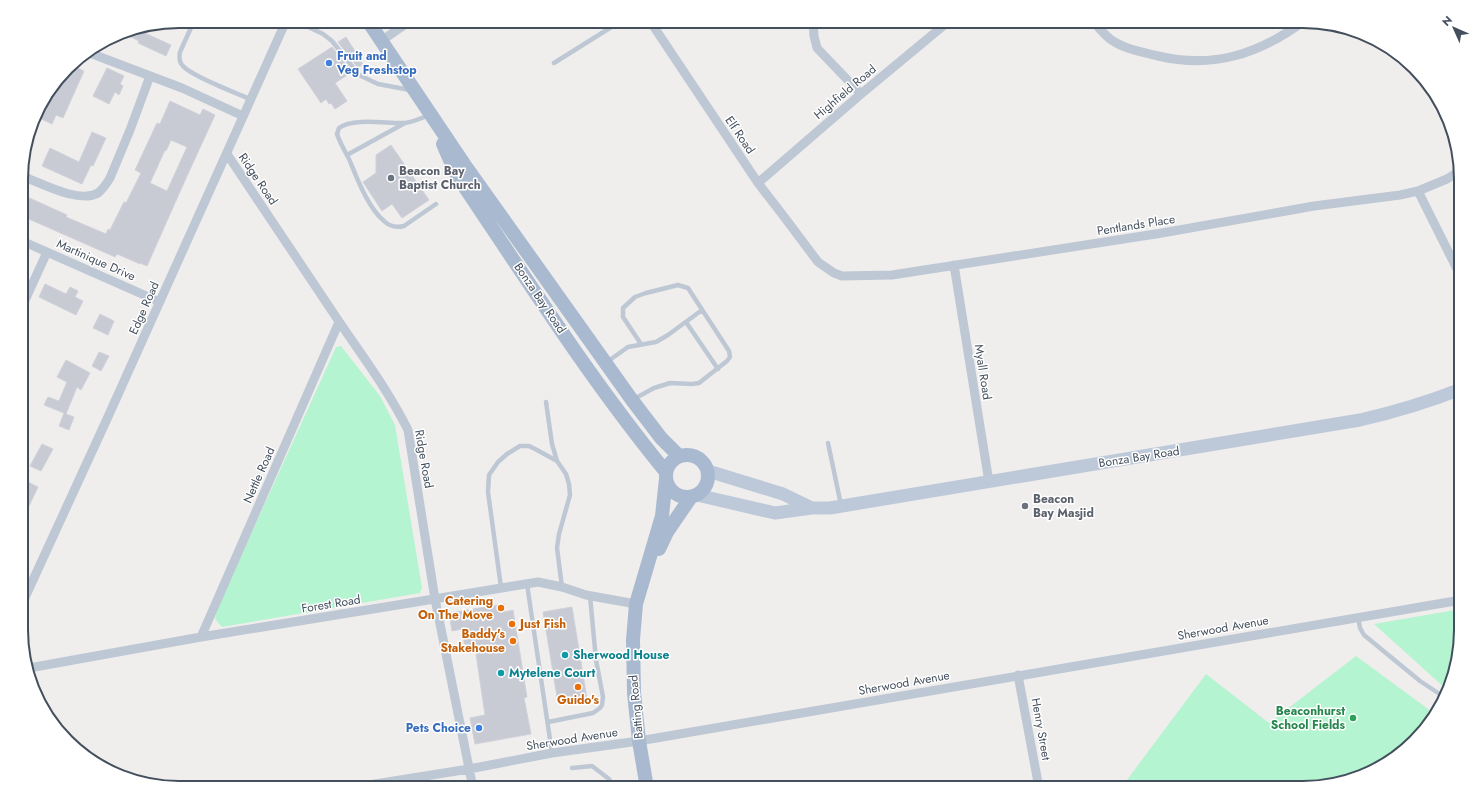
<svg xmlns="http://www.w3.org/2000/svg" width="1482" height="809" font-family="Jost,sans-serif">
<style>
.green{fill:#b5f4d1}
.building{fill:#c8cbd4;stroke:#d0d2da;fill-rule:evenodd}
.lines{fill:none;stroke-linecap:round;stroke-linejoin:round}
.lane{stroke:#bec8d4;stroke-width:4.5}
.street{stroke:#bec8d4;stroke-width:9}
.secondary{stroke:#bdc9d9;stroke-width:13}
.primary{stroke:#a9bad0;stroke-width:14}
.shop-dot{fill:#3f7fe0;stroke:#fff;stroke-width:1.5}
.worship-dot{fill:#6b7280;stroke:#fff;stroke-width:1.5}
.food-dot{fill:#e8710a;stroke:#fff;stroke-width:1.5}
.culture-dot{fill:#0f9aa8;stroke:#fff;stroke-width:1.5}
.leisure-dot{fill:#2e9e5b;stroke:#fff;stroke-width:1.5}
.labels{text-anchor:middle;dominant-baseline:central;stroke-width:3;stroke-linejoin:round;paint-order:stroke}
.shop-label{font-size:12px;font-weight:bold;fill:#366cbe;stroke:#fff;text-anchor:start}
.street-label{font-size:12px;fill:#434f5d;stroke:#fff}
.worship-label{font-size:12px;font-weight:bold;fill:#5b616d;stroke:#fff;text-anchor:start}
.food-label{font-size:12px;font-weight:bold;fill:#c56008;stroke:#fff;text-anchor:end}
.culture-label{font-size:12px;font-weight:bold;fill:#0d838f;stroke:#fff;text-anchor:start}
.leisure-label{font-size:12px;font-weight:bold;fill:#27864d;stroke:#fff;text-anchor:end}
.rim{fill:none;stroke:#434f5d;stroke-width:2}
</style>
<rect width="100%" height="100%" fill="#f0eded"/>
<path class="green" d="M 341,346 L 380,396 L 395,425 L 422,588 L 420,593 L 222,627 L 215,619 L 217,609 L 336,347 Z
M 1461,609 L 1461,640 L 1446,689 L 1374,624 Z
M 1356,656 L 1435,714 L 1391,762 L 1354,780 L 1313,788 L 1121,788 L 1206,674 L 1269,723 Z"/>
<path class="building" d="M 136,29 L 171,45 L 166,56 L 138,43 L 139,41 L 121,32 Z
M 346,37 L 363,64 L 358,68 L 338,42 Z
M 332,47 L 352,72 L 335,83 L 347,101 L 335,109 L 331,103 L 329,104 L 326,99 L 321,103 L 298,69 Z
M 71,65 L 84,71 L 63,118 L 56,115 L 52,124 L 39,118 L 49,94 L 50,92 L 56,94 Z
M 107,68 L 124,76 L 120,84 L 123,86 L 119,95 L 115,92 L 109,104 L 93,96 Z
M 170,101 L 200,115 L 203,109 L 215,115 L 187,176 L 147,266 L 140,263 L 140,264 L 117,254 L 115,257 L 22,216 L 22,201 L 25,196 L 67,215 L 66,217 L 106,234 L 108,229 L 110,230 L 124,202 L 126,203 L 141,173 L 135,170 L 157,123 L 160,124 ZM 171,140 L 187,147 L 167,191 L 150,183 L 165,150 L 166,151 Z
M 92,132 L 106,138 L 93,166 L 91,165 L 82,184 L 42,166 L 50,148 L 79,162 Z
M 391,145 L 429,200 L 402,218 L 392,204 L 382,211 L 363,182 L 376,173 L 376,155 Z
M 45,284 L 66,294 L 70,287 L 78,291 L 75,297 L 83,301 L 76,315 L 39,297 Z
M 100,314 L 114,321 L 108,335 L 93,328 Z
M 99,352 L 109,356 L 101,371 L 92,366 Z
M 66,360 L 90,373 L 81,390 L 77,387 L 66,414 L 74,417 L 69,430 L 59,426 L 64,413 L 44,405 L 48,397 L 59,401 L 67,382 L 57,377 Z
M 42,444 L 53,449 L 41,471 L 30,466 Z
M 28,482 L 38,487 L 29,506 L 22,502 L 22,494 Z
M 504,604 L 505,612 L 513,610 L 527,697 L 524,698 L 531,734 L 475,744 L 470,718 L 485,715 L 475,647 L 465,649 L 462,629 L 452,631 L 449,613 Z
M 572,607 L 587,699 L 558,703 L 543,612 Z"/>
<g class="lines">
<path class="lane" d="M 194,21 L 180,52 C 179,57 179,62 183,66 C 191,76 236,93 250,99
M 296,21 L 323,34 L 332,41 L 359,75 L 378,84 L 410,90
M 554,63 L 621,21
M 429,115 C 422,118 413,122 405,123 C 388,124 354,117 339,128 L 337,134 C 340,143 345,151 349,159 C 357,178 368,208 384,221 C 390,227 396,228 404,226 L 436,204
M 347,155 L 405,123
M 686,322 L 718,369
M 607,362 L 628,347 L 656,342 L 668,335 L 702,310
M 634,399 L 654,388 L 670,383 L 692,384 L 699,383 L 727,361 L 730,357 L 729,351 L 688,288 L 678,285 L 646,293 L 635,297 L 623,308 L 623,317 L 641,344
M 546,402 L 552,444 L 557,461 L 566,474 L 569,484 L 570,495 L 559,534 L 557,548 L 562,587
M 828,443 L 841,505
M 527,584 L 552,753
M 501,587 L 488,492 L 489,475 L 498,462 L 507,454 L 520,446 L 529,446 L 537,450 L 557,461
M 1358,617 L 1360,628 L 1364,635 L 1420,681 L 1444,697
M 548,722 L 593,713 L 600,708 L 602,705 L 603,697 L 596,660 L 590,596
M 572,768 L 592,766 L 609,779 L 614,788"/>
<path class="street" d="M 650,21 L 758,183 L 785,218 L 818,262 L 834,273 L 842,276 L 892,275 L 1162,233 L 1314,206 L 1400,195 L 1418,191 L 1447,179 L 1461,170
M 813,21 L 814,36 L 817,48 L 861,94
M 1093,21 C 1098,27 1104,34 1110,39 C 1124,49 1141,52 1158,56 C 1214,69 1259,54 1304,21
M 381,41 L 410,21
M 87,52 L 182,88 L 243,116
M 227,154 C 264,209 301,265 338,320 C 363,357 388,390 408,430 L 435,599 L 473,788
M 22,176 C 41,183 79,204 98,193 C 103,189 107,183 110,178 L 130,130 L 150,76
M 758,183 L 861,94 L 949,21
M 1418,191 L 1461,277
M 22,241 L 160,302
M 954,265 L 989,482
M 22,307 L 47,252
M 22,604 L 107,419 L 286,21
M 201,637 L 339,322
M 29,668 L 201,637 L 538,582 L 562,587 L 586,595 L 636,604
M 1018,675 L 1039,788
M 350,788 L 469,769 L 552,753 L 639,741 L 1461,600"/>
<path class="secondary" d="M 708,471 L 783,494 L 812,508
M 697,495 L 775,513 L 812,508 L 830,508 L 1360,420 C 1395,412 1428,402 1461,389"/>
<path class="primary" d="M 368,21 L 464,164 L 632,400 L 661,438 L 679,456
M 443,144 L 456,174 C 524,275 589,378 666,472
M666 476a21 21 0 1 1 42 0a21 21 0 1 1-42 0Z
M 659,549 L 667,532 L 691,497
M 647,788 L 639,741 L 634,693 L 633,640 L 636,604 L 662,516 L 666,479"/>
</g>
<g class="shop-dot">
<circle cx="329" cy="63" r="4"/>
<circle cx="479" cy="728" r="4"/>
</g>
<g class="worship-dot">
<circle cx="391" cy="178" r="4"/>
<circle cx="1025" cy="506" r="4"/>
</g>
<g class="food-dot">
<circle cx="501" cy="608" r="4"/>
<circle cx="512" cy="624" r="4"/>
<circle cx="513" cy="641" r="4"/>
<circle cx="578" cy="687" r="4"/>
</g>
<g class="culture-dot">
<circle cx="565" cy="655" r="4"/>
<circle cx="501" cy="673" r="4"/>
</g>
<circle class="leisure-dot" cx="1353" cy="718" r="4"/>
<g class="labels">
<g class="shop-label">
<text x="337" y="56">Fruit and<tspan x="337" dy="14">Veg Freshstop</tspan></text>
<text x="471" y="728" text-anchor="end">Pets Choice</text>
</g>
<g class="street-label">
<text transform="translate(845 92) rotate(-40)">Highfield Road</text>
<text transform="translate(740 135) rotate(56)">Elf Road</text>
<text transform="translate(258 179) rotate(56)">Ridge Road</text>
<text transform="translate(1136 225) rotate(-9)">Pentlands Place</text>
<text transform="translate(96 260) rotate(24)">Martinique Drive</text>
<text transform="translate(540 298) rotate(56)">Bonza Bay Road</text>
<text transform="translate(144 308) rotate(-66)">Edge Road</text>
<text transform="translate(983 372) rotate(81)">Myall Road</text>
<text transform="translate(1139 457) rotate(-9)">Bonza Bay Road</text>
<text transform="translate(424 459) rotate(80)">Ridge Road</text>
<text transform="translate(259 475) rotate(-66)">Nettle Road</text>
<text transform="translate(331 604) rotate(-9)">Forest Road</text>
<text transform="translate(1223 628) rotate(-10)">Sherwood Avenue</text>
<text transform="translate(904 683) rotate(-10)">Sherwood Avenue</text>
<text transform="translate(636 707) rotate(-95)">Batting Road</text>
<text transform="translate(1041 729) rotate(80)">Henry Street</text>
<text transform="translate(572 739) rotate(-9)">Sherwood Avenue</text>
</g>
<g class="worship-label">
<text x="399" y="171">Beacon Bay<tspan x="399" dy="14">Baptist Church</tspan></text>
<text x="1033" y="499">Beacon<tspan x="1033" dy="14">Bay Masjid</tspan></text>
</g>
<g class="food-label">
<text x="493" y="601">Catering<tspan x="493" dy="14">On The Move</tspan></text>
<text x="520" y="624" text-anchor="start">Just Fish</text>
<text x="505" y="634">Baddy's<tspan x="505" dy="14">Stakehouse</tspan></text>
<text x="578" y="700" text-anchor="middle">Guido's</text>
</g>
<g class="culture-label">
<text x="573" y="655">Sherwood House</text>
<text x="509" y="673">Mytelene Court</text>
</g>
<g class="leisure-label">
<text x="1345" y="711">Beaconhurst<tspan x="1345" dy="14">School Fields</tspan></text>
</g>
</g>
<path d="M0 0H1482V809H0ZM179 28H1303A151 151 0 0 1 1454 179V630A151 151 0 0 1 1303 781H179A151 151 0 0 1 28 630V179A151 151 0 0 1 179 28Z" fill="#fff" fill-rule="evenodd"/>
<path class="rim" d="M179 28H1303A151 151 0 0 1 1454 179V630A151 151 0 0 1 1303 781H179A151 151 0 0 1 28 630V179A151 151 0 0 1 179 28Z"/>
<g transform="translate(1454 28) rotate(315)" stroke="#ffffff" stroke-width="3" paint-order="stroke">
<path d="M0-3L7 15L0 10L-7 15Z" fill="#434f5d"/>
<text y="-6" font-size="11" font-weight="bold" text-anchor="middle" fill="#434f5d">N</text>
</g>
</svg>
